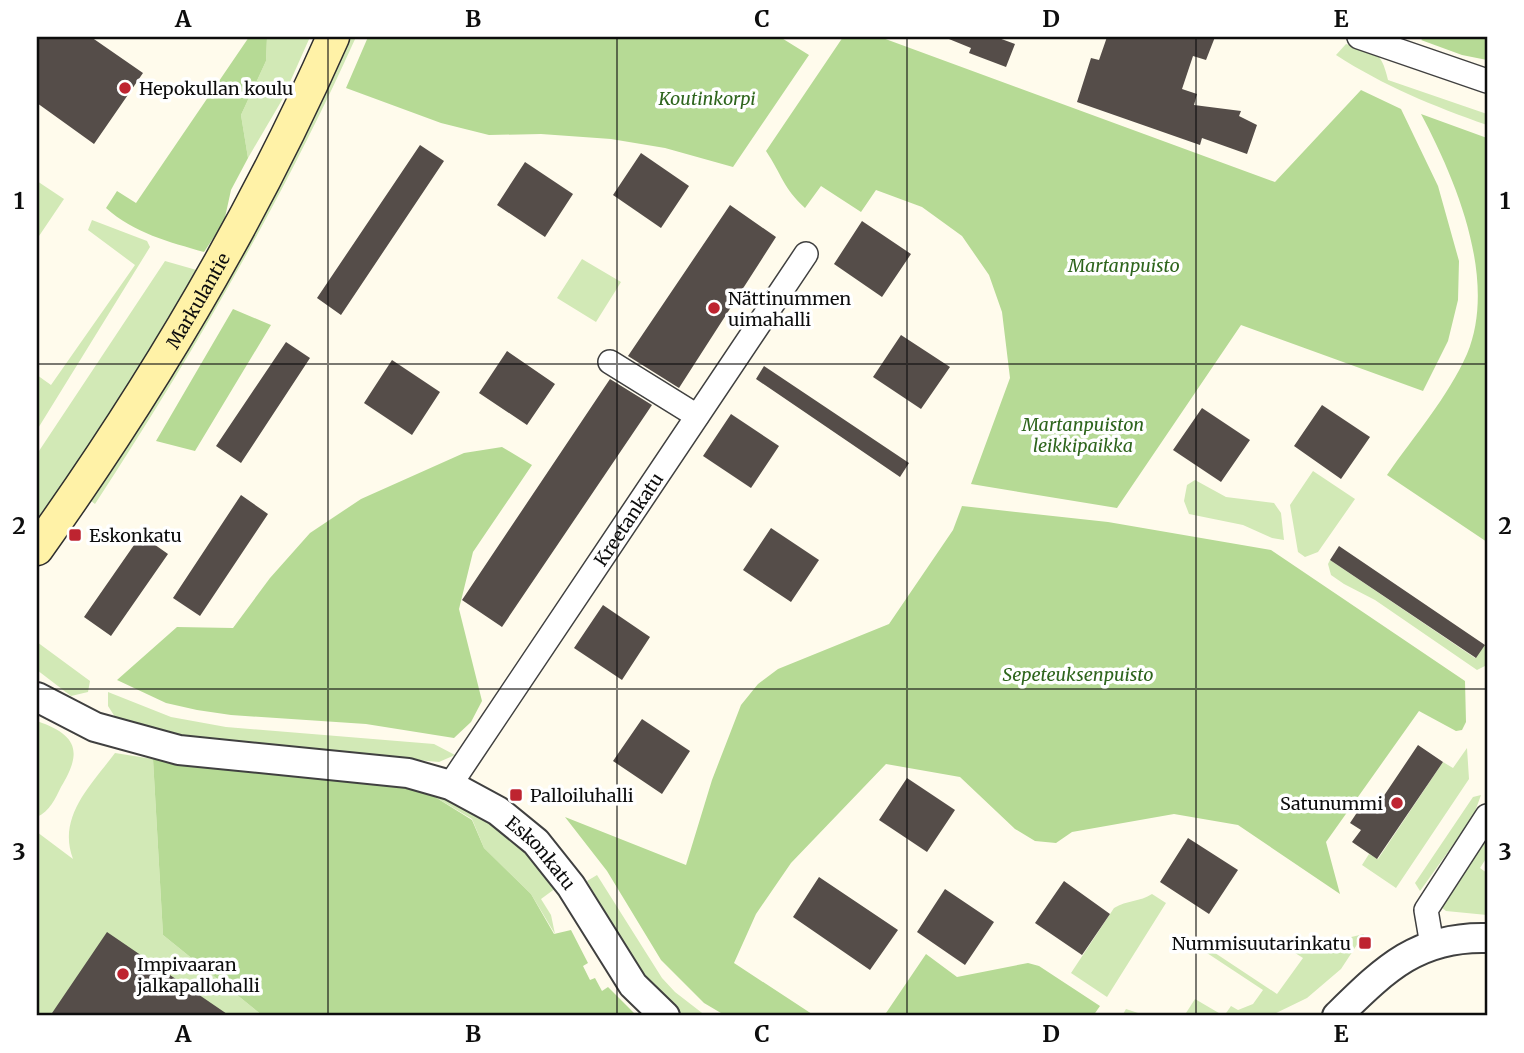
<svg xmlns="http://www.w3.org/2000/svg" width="1524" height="1053" font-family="Merriweather,serif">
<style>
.green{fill:#d2e9b6}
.forest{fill:#b6da95}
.building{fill:#554d49}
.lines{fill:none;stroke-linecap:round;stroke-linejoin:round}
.minor-casing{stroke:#404040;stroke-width:26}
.tertiary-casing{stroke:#404040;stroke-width:32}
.secondary-casing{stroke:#2f2f2f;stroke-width:35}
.minor{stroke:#fff;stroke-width:23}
.tertiary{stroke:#fff;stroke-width:28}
.secondary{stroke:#fff2a7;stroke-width:32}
.grid{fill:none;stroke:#0d0d0d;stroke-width:2;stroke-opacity:0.55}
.poi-dot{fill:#be2430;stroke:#fff;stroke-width:2.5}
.labels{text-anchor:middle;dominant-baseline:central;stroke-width:7;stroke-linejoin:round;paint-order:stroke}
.poi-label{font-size:18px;fill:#0d0d0d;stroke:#fff;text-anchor:start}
.park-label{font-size:18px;font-style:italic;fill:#2e651d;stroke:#fff}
.street-label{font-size:18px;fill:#0d0d0d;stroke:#fff}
.neatline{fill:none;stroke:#0d0d0d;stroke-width:2.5}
.grid-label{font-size:23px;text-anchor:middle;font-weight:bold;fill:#0d0d0d}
</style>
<rect width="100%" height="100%" fill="#fffbec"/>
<path class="green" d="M 267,37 L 310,37 L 282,100 L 248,158 L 241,115 L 266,61 Z
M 346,37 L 356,37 C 282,201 193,354 95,504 L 91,501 L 102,479 Z
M 1346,44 C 1374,52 1381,49 1388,80 L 1487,114 L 1487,125 C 1433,106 1384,86 1336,55 Z
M 37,181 L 64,199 L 37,239 Z
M 92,220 L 147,241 L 150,247 L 37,430 L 37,375 L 51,385 L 135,265 L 88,230 Z
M 582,259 L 621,282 L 596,322 L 557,298 Z
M 165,261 L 200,271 L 151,357 L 37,526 L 37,454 Z
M 1313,471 L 1355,499 L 1318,552 L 1305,557 L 1298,552 L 1290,505 Z
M 1195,480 L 1226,497 L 1274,503 L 1281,513 L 1284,540 L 1272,538 L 1243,525 L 1189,514 L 1184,501 L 1187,485 Z
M 1330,560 L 1475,658 L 1487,642 L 1487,665 L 1477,670 L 1375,600 L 1344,584 L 1331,575 L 1328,564 Z
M 37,642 L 90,681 L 88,692 L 71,696 L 37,670 Z
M 108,692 L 171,717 L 226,727 L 434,744 L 455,755 L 439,762 L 195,740 L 117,720 L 108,706 Z
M 37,721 C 77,735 83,751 61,787 C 55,799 50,811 37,817 Z
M 1467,748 L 1469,779 L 1396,888 L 1362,865 L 1369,854 L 1378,859 L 1443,762 L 1453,768 Z
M 115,753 L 153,759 L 163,935 L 263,1016 L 37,1016 L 37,832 L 73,859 C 57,817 91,785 115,753 Z
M 1481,795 L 1473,817 L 1420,891 L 1415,883 L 1473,797 Z
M 435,797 C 486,804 526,849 556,888 L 541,899 L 551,915 L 555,934 L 531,894 L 484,848 L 472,819 Z
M 1487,838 L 1487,857 L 1480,868 L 1487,873 L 1487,915 L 1446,911 L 1441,907 Z
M 597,875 L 662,978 L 675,992 L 706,1016 L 684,1016 L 646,981 L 587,881 Z
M 1152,894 L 1166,903 L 1107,997 L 1071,973 L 1114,908 C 1127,900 1140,902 1152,894 Z
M 1364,934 L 1341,969 L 1307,998 L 1270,1016 L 1224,1016 L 1231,1006 L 1238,1010 L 1253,1004 L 1263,990 L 1207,953 L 1209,949 L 1277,994 L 1303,958 L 1292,951 Z
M 1195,999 L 1224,1016 L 1122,1016 L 1126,1009 L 1144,1015 L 1186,1013 Z"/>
<path class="forest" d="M 249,37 L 267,37 L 266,61 L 241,115 L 248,158 L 231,190 L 224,222 L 204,252 C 169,242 134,233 106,208 L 117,191 L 136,203 Z
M 368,37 L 780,37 L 809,55 L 733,167 L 665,148 L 611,139 L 541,134 L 489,135 L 441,123 L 346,88 Z
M 843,37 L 880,37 L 1275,182 L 1361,90 L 1401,109 L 1438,186 L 1459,261 L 1458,300 L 1448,341 L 1423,391 L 1241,325 L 1117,508 L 971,484 L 1010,378 L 1002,312 L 989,275 L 962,236 L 922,207 L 876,190 L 861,212 L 821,186 L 805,208 C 783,188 782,175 766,151 Z
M 1425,37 L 1487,37 L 1487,60 L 1462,55 L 1421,40 Z
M 1421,114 L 1487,138 L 1487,542 L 1387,475 C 1414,436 1448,397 1467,354 C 1498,280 1456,180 1421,114 Z
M 233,309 L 271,325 L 195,451 L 156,441 Z
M 502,447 L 532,465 L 473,552 L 459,609 L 482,701 L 471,722 L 454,738 L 366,724 L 231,715 L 197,710 L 166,703 L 117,680 L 177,627 L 233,628 L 270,578 L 310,533 L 361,499 L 464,453 Z
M 962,506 L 1108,522 L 1271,550 L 1465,681 L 1466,722 L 1462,730 L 1456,731 L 1419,711 L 1326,842 L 1340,894 L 1238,825 L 1174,814 L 1072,832 L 1056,843 L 1035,841 L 1015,829 L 960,777 L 886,764 L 791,863 L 756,914 L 734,963 L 815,1016 L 726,1016 L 704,1003 L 661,960 L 607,871 L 565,817 L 686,865 L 712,780 L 741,705 L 758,684 L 778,669 L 889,624 L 953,530 Z
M 153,759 L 408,787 L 435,797 L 472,820 L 484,848 L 531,894 L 554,934 L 571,930 L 588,963 L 583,966 L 590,980 L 595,978 L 602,991 L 608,987 L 637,1016 L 263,1016 L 163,935 Z
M 926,954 L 957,977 L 1028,963 L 1039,966 L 1100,1006 L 1093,1016 L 884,1016 Z"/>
<path class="building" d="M 37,37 L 91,37 L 143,73 L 94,144 L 37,103 Z
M 944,37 L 996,37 L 1015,44 L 1006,67 L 969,53 L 971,48 Z
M 1107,37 L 1215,37 L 1206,60 L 1193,56 L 1182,89 L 1197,94 L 1194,105 L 1241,111 L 1239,116 L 1257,125 L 1247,154 L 1202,138 L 1200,145 L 1077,102 L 1091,58 L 1099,60 Z
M 420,145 L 444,161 L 341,315 L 317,298 Z
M 641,153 L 689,186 L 661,228 L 613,195 Z
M 525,162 L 573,194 L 545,237 L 497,205 Z
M 730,205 L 776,237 L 679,388 L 628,356 Z
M 862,221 L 911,254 L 882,297 L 834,264 Z
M 901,335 L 950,367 L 921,409 L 873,377 Z
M 286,342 L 310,358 L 241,463 L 216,446 Z
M 507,351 L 555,384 L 527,425 L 479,393 Z
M 392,360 L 440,392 L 412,435 L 364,403 Z
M 764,366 L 909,463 L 900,477 L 756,379 Z
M 610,379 L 652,405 L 502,627 L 462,600 Z
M 1322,405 L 1370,437 L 1341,479 L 1294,446 Z
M 1202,408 L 1250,440 L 1221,482 L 1173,450 Z
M 731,414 L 779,446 L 751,488 L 703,456 Z
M 241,495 L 268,514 L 200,616 L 173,598 Z
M 771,528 L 819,560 L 791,602 L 743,570 Z
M 141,535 L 168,554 L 111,636 L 84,617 Z
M 1339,546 L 1485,645 L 1476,658 L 1330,560 Z
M 603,605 L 650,637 L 622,680 L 574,648 Z
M 642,719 L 690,751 L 662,794 L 613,761 Z
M 1418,745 L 1443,762 L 1377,859 L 1352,842 L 1361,830 L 1350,823 L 1366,799 L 1377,806 Z
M 907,778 L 955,810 L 927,852 L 879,820 Z
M 1188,838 L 1238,870 L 1209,914 L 1160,882 Z
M 819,877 L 898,930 L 870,970 L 793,917 Z
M 1064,881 L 1110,914 L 1082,955 L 1035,923 Z
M 945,889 L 994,922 L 965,965 L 917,932 Z
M 107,932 L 230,1016 L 50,1016 Z"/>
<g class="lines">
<defs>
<g id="minor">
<path d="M 1359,37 L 1487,81"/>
<path d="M 610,362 L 697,416"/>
<path id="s1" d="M 450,785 L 806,254"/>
<path d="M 1432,945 L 1426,910 L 1487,816"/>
</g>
<g id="tertiary">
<path id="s2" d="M 37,697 L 95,727 L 179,750 L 408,773 L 450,785 L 498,811 L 536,842 L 571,886 L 633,985 L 665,1016"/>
<path d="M 1337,1016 C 1384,970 1417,936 1487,938"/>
</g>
<g id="secondary">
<path id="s3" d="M 37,549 C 152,388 253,218 333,37"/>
</g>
</defs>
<use href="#minor" class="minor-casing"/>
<use href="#tertiary" class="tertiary-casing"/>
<use href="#secondary" class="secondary-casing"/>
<use href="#minor" class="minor"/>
<use href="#tertiary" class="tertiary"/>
<use href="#secondary" class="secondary"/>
</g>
<path class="grid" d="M 328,37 L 328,1016M 617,37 L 617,1016M 907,37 L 907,1016M 1196,37 L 1196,1016M 37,364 L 1487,364M 37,689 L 1487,689"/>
<g class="poi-dot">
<circle cx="125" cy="88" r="7"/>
<circle cx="714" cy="308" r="7"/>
<rect x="68" y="528" width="14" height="14" rx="3.5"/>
<rect x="509" y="788" width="14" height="14" rx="3.5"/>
<circle cx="1397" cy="803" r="7"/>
<rect x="1358" y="936" width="14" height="14" rx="3.5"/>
<circle cx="123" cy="974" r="7"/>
</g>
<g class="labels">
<g class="poi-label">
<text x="139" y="88">Hepokullan koulu</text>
<text x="728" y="298">Nättinummen<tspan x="728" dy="21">uimahalli</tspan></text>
<text x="89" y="535">Eskonkatu</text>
<text x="530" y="795">Palloiluhalli</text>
<text x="1383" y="803" text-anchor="end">Satunummi</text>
<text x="1351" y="943" text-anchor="end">Nummisuutarinkatu</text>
<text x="137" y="964">Impivaaran<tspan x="137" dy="21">jalkapallohalli</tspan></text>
</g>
<g class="park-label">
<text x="707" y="98">Koutinkorpi</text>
<text x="1124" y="265">Martanpuisto</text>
<text x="1083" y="424">Martanpuiston<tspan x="1083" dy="21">leikkipaikka</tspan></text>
<text x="1078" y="674">Sepeteuksenpuisto</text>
</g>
<g class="street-label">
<text stroke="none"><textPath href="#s3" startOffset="296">Markulantie</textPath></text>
<text stroke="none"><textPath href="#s1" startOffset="320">Kreetankatu</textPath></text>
<text stroke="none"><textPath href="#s2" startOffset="541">Eskonkatu</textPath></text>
</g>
</g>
<rect width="1524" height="1053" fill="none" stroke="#ffffff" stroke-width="77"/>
<rect x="38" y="38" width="1448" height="976" class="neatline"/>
<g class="grid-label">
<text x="183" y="27">A</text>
<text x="473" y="27">B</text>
<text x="762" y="27">C</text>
<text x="1051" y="27">D</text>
<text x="1341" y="27">E</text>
<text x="19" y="209">1</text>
<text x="1505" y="209">1</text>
<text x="19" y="534">2</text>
<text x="1505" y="534">2</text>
<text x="19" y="860">3</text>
<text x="1505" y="860">3</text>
<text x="183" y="1042">A</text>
<text x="473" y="1042">B</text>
<text x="762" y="1042">C</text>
<text x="1051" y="1042">D</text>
<text x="1341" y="1042">E</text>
</g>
</svg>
